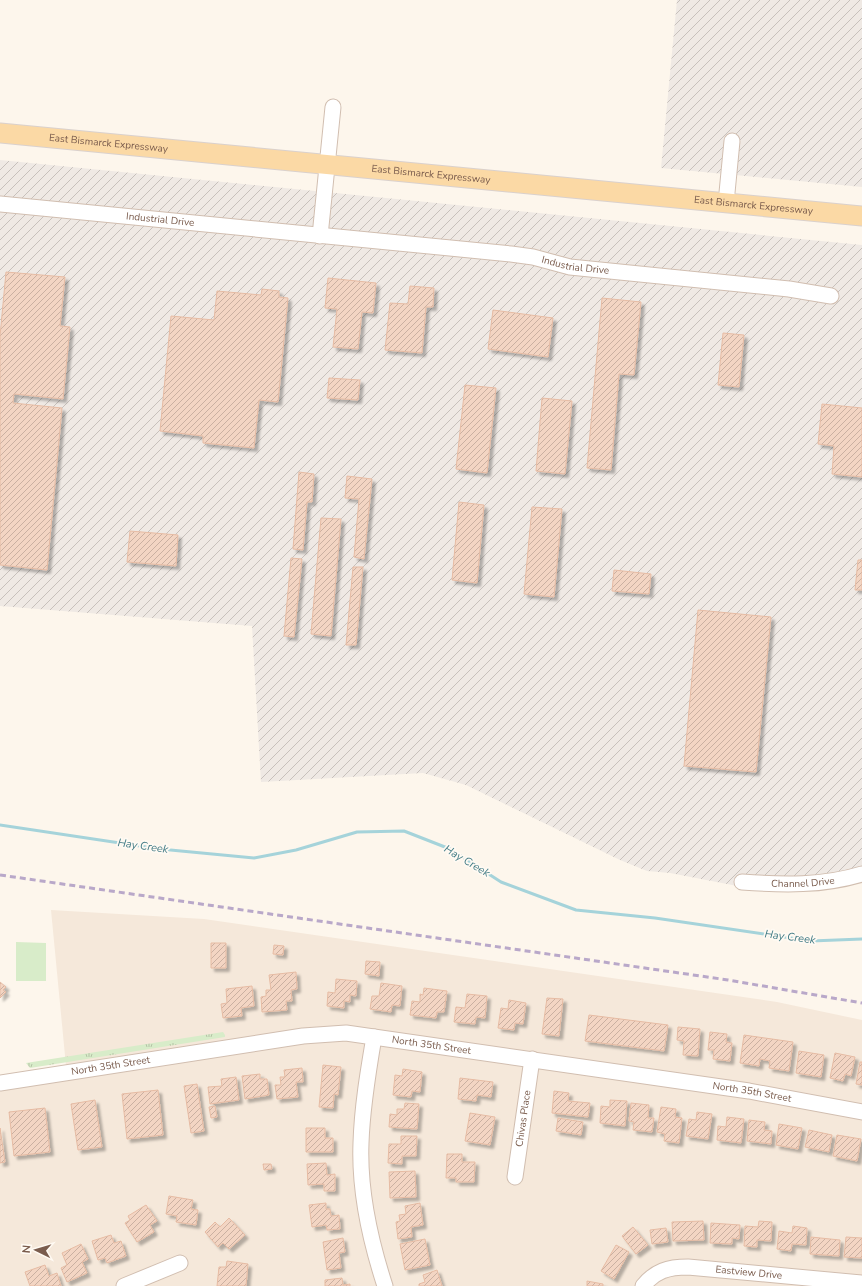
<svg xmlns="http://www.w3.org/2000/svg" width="862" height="1286" font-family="'Nunito Sans',sans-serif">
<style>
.residential{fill:#f5e8da}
.industrial{fill:url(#industrial-furrows)}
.grass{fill:url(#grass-tufts)}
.garden{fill:#d8ecc9}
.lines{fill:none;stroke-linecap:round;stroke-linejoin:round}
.stream{stroke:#a5d3da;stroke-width:3}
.building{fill:url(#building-hatch);stroke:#e6bba3;filter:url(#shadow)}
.minor-casing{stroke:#d1beb0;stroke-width:17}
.major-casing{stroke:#dad1cd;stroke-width:21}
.minor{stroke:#fff;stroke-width:15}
.major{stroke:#fbd9a5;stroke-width:19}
.rail{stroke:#b9a8c9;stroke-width:3;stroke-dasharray:6 4;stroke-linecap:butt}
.labels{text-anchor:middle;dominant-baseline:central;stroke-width:3.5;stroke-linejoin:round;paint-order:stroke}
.street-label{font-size:10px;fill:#7a5c4d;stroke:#fffaf3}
.water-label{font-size:11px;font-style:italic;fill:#437c86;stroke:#fffaf3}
</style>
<defs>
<pattern id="industrial-furrows" width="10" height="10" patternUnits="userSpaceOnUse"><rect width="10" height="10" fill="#efe9e4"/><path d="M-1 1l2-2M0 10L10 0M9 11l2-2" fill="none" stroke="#c7c0bb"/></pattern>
<pattern id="grass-tufts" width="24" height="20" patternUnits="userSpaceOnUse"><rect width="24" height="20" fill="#d8ecc9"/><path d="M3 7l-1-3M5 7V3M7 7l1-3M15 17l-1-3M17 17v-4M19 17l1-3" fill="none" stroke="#b4c2a5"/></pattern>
<pattern id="building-hatch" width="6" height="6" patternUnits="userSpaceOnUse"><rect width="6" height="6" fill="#f3d5c3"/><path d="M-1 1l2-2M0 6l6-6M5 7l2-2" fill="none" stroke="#cab0a1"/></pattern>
<filter id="shadow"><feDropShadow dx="3.5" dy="3.5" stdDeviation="1" flood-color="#0004"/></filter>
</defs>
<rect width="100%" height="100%" fill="#fdf6ec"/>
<path class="residential" d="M 51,910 L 204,919 L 777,1002 L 862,1020 L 862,1286 L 0,1286 L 0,1076 L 66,1066 Z"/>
<path class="industrial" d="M 677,0 L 862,0 L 862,187 L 661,168 Z
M 0,160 L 862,245 L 862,880 L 821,890 L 753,889 L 670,873 L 647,871 L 620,860 L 466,785 L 423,773 L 261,782 L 252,626 L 0,606 Z"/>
<path class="grass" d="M 223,1032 L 225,1035 L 225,1037 L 30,1068 L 26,1063 Z"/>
<path class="garden" d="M 16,942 L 46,943 L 46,981 L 16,981 Z"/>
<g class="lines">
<path class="stream" d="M 0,825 L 160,849 L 254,858 L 296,850 L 357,832 L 404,831 L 450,849 L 501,882 L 576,910 L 655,918 L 811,941 L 862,939"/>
</g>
<path class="building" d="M 6,272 L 65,277 L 60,326 L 70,327 L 63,399 L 14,394 L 13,403 L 62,408 L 47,570 L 0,565 L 0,336 Z
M 328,278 L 376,283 L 373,313 L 362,312 L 358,349 L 333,347 L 337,309 L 325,308 Z
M 410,286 L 434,288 L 433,307 L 426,307 L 422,353 L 385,350 L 390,303 L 408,304 Z
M 262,289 L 279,291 L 279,297 L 288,298 L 278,402 L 259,400 L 254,448 L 203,443 L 203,436 L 160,431 L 171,316 L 214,320 L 217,291 L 261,295 Z
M 602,298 L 641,302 L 634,375 L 619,374 L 611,470 L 587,468 Z
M 493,310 L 553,318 L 548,357 L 488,349 Z
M 723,333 L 744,335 L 739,387 L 718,385 Z
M 329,378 L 360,380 L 358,400 L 327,398 Z
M 465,385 L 496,388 L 487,473 L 456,469 Z
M 542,398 L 572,401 L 565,474 L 536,471 Z
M 822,404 L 862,408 L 862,477 L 832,474 L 834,446 L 818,444 Z
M 299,472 L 314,474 L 312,502 L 307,502 L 303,550 L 293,549 Z
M 347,476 L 372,479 L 364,559 L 354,557 L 359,499 L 345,498 Z
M 459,502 L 484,505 L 477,583 L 452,580 Z
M 532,507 L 562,509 L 554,597 L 524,594 Z
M 321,518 L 341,519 L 331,636 L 311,634 Z
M 130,531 L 178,535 L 176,566 L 127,562 Z
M 291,558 L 302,559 L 294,637 L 284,636 Z
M 858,560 L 862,560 L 862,590 L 855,590 Z
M 353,567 L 363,567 L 356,645 L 346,645 Z
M 614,570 L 651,574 L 649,594 L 612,591 Z
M 698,610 L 771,617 L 756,772 L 684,766 Z
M 211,943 L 226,943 L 226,968 L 211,968 Z
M 274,945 L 284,946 L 283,955 L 273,954 Z
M 366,961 L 380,962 L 379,976 L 365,974 Z
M 296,972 L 297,989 L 291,990 L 292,1001 L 286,1001 L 287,1010 L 262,1012 L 261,997 L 266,996 L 266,990 L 271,990 L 269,975 Z
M 336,979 L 357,981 L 356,996 L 350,995 L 350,1002 L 344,1001 L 344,1008 L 327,1006 L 328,992 L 335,993 Z
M 0,982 L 6,987 L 3,990 L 6,992 L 0,998 Z
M 381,983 L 402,986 L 400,1006 L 392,1005 L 391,1012 L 370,1009 L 372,996 L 379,996 Z
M 252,986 L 254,1006 L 241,1008 L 242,1016 L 223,1018 L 221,1004 L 227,1003 L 226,989 Z
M 424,988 L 447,991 L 444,1012 L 437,1012 L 436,1018 L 410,1015 L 412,1001 L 420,1002 L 420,994 L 423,995 Z
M 467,994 L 487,996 L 485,1018 L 476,1017 L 475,1024 L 454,1022 L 456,1007 L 465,1008 Z
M 547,998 L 563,999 L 559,1036 L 542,1034 Z
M 509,1000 L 526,1003 L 523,1024 L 515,1023 L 514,1030 L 498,1028 L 501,1008 L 508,1009 Z
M 589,1015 L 668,1025 L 664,1051 L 585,1041 Z
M 678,1027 L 700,1029 L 698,1056 L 683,1055 L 684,1041 L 677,1040 Z
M 710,1032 L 727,1034 L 726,1042 L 732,1043 L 730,1061 L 713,1059 L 714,1050 L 708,1050 Z
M 744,1035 L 793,1042 L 789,1071 L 769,1068 L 770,1061 L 760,1059 L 759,1066 L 740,1063 Z
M 799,1051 L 824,1055 L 821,1077 L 796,1073 Z
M 835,1053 L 855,1057 L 851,1076 L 845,1074 L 843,1081 L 830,1078 Z
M 860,1062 L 862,1062 L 862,1085 L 856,1084 Z
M 323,1065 L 341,1067 L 338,1095 L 334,1094 L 333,1108 L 319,1107 Z
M 302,1068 L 303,1082 L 296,1082 L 298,1097 L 277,1099 L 275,1085 L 281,1085 L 280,1077 L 285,1077 L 284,1070 Z
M 403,1069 L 422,1072 L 420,1092 L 412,1091 L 411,1097 L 393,1095 L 395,1075 L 402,1076 Z
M 260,1074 L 260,1079 L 267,1079 L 269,1095 L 245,1099 L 242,1076 Z
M 236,1077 L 239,1100 L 210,1104 L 208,1087 L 222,1086 L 221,1079 Z
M 460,1078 L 493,1082 L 491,1097 L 477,1095 L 476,1101 L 458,1099 Z
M 197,1084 L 204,1131 L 191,1133 L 184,1086 Z
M 158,1090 L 163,1135 L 127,1139 L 122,1094 Z
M 554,1091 L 569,1093 L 568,1101 L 590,1103 L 588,1117 L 552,1113 Z
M 95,1100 L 102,1147 L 78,1150 L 71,1104 Z
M 610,1100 L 627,1101 L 625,1126 L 600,1123 L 601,1106 L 610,1107 Z
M 405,1103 L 419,1104 L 417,1129 L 389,1127 L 390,1114 L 397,1115 L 397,1109 L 404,1109 Z
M 631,1103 L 649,1105 L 648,1118 L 654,1118 L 652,1132 L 633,1130 L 634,1122 L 629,1121 Z
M 215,1106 L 217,1117 L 211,1118 L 209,1107 Z
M 661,1107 L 676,1109 L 675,1117 L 682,1118 L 679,1143 L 664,1141 L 665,1134 L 657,1132 Z
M 45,1108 L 50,1152 L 14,1156 L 9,1112 Z
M 697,1112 L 712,1114 L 708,1139 L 686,1136 L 689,1119 L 696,1120 Z
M 470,1113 L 495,1117 L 490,1145 L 465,1141 Z
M 727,1117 L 744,1119 L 741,1143 L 717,1140 L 718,1126 L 726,1127 Z
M 558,1118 L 583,1122 L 581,1135 L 556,1131 Z
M 749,1120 L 765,1122 L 764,1130 L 772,1131 L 771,1144 L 747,1141 Z
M 779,1124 L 802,1128 L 798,1149 L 776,1145 Z
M 0,1128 L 5,1162 L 0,1163 Z
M 306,1128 L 325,1128 L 325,1138 L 333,1138 L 333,1152 L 306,1152 Z
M 809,1130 L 832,1135 L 829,1152 L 805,1147 Z
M 837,1135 L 861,1139 L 857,1161 L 833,1156 Z
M 401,1136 L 417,1136 L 416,1156 L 402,1156 L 402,1164 L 388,1163 L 389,1144 L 401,1144 Z
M 447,1154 L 462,1154 L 462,1162 L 475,1162 L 474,1182 L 456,1182 L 456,1178 L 446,1178 Z
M 326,1163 L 327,1175 L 335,1174 L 335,1191 L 324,1191 L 324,1184 L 308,1185 L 307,1164 Z
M 263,1164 L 271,1164 L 272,1169 L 264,1170 Z
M 415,1171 L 416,1197 L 390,1198 L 389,1172 Z
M 169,1196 L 193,1200 L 191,1209 L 198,1210 L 196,1225 L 176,1222 L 177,1216 L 166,1214 Z
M 326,1203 L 326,1209 L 330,1209 L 331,1216 L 339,1215 L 340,1229 L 327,1230 L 326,1225 L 312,1227 L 309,1205 Z
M 420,1203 L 423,1225 L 411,1227 L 412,1237 L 398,1239 L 396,1222 L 400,1221 L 399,1215 L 406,1214 L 405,1206 Z
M 146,1205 L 157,1221 L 150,1225 L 154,1232 L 137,1242 L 125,1223 L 130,1220 L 128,1216 Z
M 229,1218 L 245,1235 L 229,1249 L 223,1243 L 218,1247 L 205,1232 L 215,1222 L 220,1227 Z
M 703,1221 L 704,1240 L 673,1241 L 672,1222 Z
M 759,1221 L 772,1222 L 771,1241 L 757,1240 L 757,1247 L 744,1246 L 745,1226 L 758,1227 Z
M 711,1223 L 740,1225 L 739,1239 L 732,1238 L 732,1244 L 710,1243 Z
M 793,1226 L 807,1228 L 806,1245 L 792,1244 L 791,1251 L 777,1249 L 779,1231 L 792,1233 Z
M 633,1227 L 648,1245 L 636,1254 L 622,1236 Z
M 666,1228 L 668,1242 L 652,1244 L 650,1230 Z
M 111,1235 L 114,1243 L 121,1241 L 126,1256 L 107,1263 L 105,1258 L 98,1260 L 92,1241 Z
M 811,1237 L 840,1240 L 839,1256 L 810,1254 Z
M 846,1237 L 862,1238 L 862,1258 L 844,1257 Z
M 343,1238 L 345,1252 L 339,1253 L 341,1268 L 327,1270 L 323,1242 Z
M 425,1239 L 430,1265 L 405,1270 L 400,1244 Z
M 81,1244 L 88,1259 L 82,1262 L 87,1273 L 67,1282 L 61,1268 L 67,1265 L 62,1253 Z
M 616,1245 L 629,1252 L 614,1279 L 601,1271 Z
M 227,1261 L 248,1264 L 246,1286 L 217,1286 L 219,1267 L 226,1267 Z
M 45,1265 L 49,1276 L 57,1273 L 61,1286 L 30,1286 L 25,1272 Z
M 437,1270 L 442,1286 L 419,1286 L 419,1284 L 425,1282 L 423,1275 Z
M 342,1278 L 343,1285 L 350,1284 L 350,1286 L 325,1286 L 325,1280 Z
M 587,1281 L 603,1284 L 603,1286 L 587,1286 Z"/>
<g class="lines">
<defs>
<g id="minor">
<path d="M 726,203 L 732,141"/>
<path id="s1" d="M 0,204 L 511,254 L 533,257 L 570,267 L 789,289 L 831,296"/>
<path d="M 320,236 L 333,107"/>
<path id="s2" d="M 742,882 C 783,885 823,886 862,874"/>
<path d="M 374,1037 C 368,1072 362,1108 361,1143 C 359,1192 370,1240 385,1286"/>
<path id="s3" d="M 0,1083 L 303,1036 L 346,1033 L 749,1091 L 862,1112"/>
<path id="s4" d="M 515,1177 L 532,1059"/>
<path d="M 124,1286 L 180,1263"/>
<path id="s5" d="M 643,1286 C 655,1271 668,1267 688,1267 L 862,1283"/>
</g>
<g id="major">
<path id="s6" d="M 0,133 L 862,216"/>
</g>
</defs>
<use href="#minor" class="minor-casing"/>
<use href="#major" class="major-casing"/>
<use href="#minor" class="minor"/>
<use href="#major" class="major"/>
<path class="rail" d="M 0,875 L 728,980 L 862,1003"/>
</g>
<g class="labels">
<g class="street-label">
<text stroke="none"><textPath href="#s6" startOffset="109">East Bismarck Expressway</textPath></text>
<text stroke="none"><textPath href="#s6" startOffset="433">East Bismarck Expressway</textPath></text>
<text stroke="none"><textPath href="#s6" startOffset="757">East Bismarck Expressway</textPath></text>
<text stroke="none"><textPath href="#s1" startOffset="161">Industrial Drive</textPath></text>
<text stroke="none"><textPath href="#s1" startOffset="579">Industrial Drive</textPath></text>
<text stroke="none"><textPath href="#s2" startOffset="61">Channel Drive</textPath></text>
<text stroke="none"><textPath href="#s3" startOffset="436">North 35th Street</textPath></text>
<text stroke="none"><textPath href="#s3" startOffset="112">North 35th Street</textPath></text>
<text stroke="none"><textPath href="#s3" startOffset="760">North 35th Street</textPath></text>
<text stroke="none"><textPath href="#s4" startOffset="59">Chivas Place</textPath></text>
<text stroke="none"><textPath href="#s5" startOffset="112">Eastview Drive</textPath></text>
</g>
<g class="water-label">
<text transform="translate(143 846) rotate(8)">Hay Creek</text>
<text transform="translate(467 861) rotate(31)">Hay Creek</text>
<text transform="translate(790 937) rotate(7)">Hay Creek</text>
</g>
</g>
<g transform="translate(36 1250) rotate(275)" stroke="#fffaf3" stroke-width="3" paint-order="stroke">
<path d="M0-3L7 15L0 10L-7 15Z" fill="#7a5c4d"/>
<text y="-6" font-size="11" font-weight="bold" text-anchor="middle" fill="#7a5c4d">N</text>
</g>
</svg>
